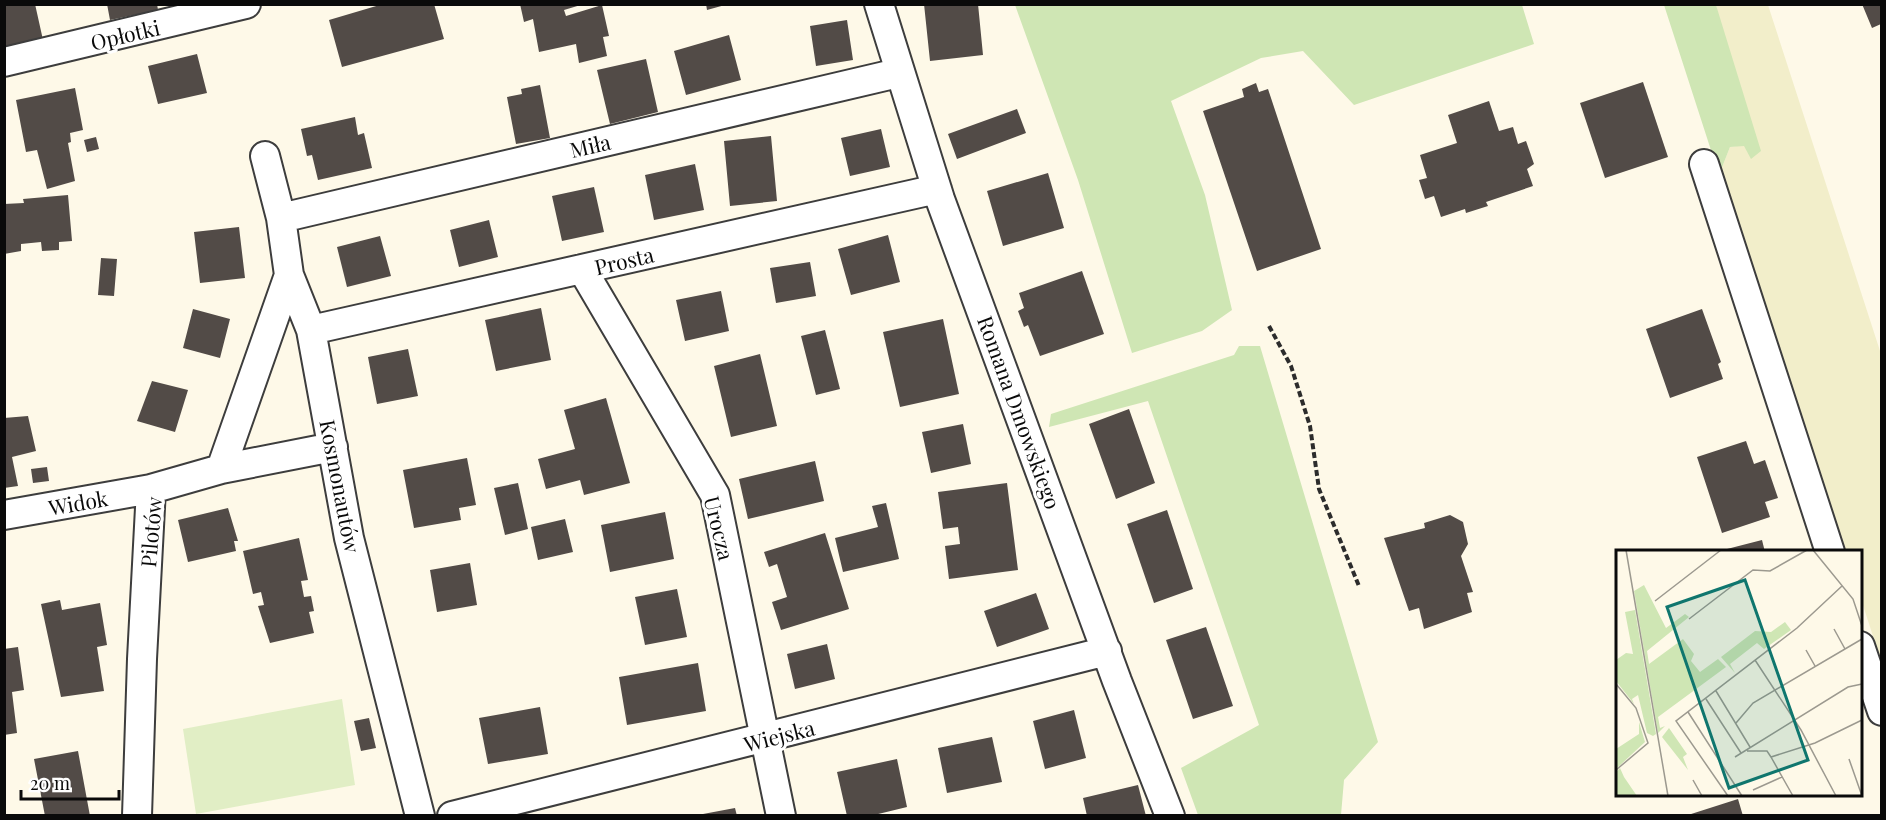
<svg xmlns="http://www.w3.org/2000/svg" width="1886" height="820" font-family="'Playfair Display',serif">
<style>
.farmland{fill:#f2eeca}
.green{fill:#cfe6b4}
.pitch{fill:#e1eec5}
.building{fill:#524b47}
.lines{fill:none;stroke-linecap:round;stroke-linejoin:round}
.minor-casing{stroke:#3d3d3d;stroke-width:32}
.path{stroke:#2c2c2c;stroke-width:4;stroke-dasharray:6 3;stroke-linecap:butt}
.minor{stroke:#fff;stroke-width:28}
.labels{text-anchor:middle;dominant-baseline:central;stroke-width:6;stroke-linejoin:round;paint-order:stroke}
.street-label{font-size:21px;fill:#0a0a0a;stroke:#fff}
.inset-road{fill:none;stroke:#9c998f;stroke-width:1.5}
.view{fill:#0f766e;fill-opacity:0.15;stroke:#0f766e;stroke-width:3}
.inset-edge{fill:none;stroke:#0a0a0a;stroke-width:3}
</style>
<rect width="100%" height="100%" fill="#fef9e8"/>
<path class="farmland" d="M 1716,5 L 1768,5 L 1881,354 L 1881,661 L 1861,599 L 1860,552 L 1844,551 L 1770,322 L 1719,175 L 1730,147 L 1744,145 Z"/>
<path class="green" d="M 1015,5 L 1522,5 L 1534,44 L 1354,105 L 1303,51 L 1261,58 L 1171,101 L 1205,195 L 1232,310 L 1202,331 L 1132,353 L 1078,180 Z
M 1664,5 L 1716,5 L 1761,151 L 1751,159 L 1744,146 L 1730,147 L 1719,175 Z
M 1239,346 L 1260,346 L 1378,742 L 1344,780 L 1341,815 L 1198,815 L 1181,768 L 1259,725 L 1148,401 L 1049,427 L 1051,414 L 1234,355 Z"/>
<path class="pitch" d="M 342,699 L 355,785 L 196,814 L 183,729 Z"/>
<path class="building" d="M 4,4 L 35,4 L 43,40 L 4,48 Z
M 107,4 L 157,4 L 158,10 L 110,20 Z
M 434,4 L 444,39 L 342,67 L 329,20 L 383,4 Z
M 520,4 L 584,4 L 564,10 L 566,16 L 602,5 L 609,36 L 603,37 L 607,56 L 579,63 L 576,44 L 539,52 L 533,19 L 524,22 Z
M 706,4 L 725,4 L 725,5 L 707,10 Z
M 924,4 L 978,4 L 983,55 L 930,61 Z
M 1862,4 L 1881,4 L 1881,24 L 1872,28 Z
M 847,20 L 853,60 L 816,66 L 810,26 Z
M 729,35 L 741,80 L 686,95 L 674,51 Z
M 197,54 L 207,93 L 158,104 L 148,66 Z
M 646,59 L 658,112 L 610,124 L 597,70 Z
M 1643,82 L 1668,157 L 1605,178 L 1580,103 Z
M 1256,83 L 1259,92 L 1268,89 L 1321,249 L 1257,271 L 1203,111 L 1244,97 L 1242,89 Z
M 540,85 L 550,138 L 516,144 L 507,97 L 522,94 L 521,89 Z
M 75,88 L 83,130 L 70,133 L 71,142 L 68,143 L 75,181 L 47,189 L 37,150 L 26,152 L 16,100 Z
M 1489,101 L 1499,131 L 1513,127 L 1518,144 L 1526,141 L 1534,164 L 1527,169 L 1533,186 L 1486,202 L 1488,206 L 1466,213 L 1465,209 L 1441,217 L 1434,196 L 1425,199 L 1419,180 L 1427,178 L 1420,155 L 1457,143 L 1448,115 Z
M 1017,109 L 1026,133 L 957,159 L 948,134 Z
M 355,117 L 358,135 L 364,133 L 372,168 L 318,180 L 312,155 L 307,156 L 301,129 Z
M 881,129 L 890,167 L 850,176 L 841,138 Z
M 771,136 L 777,201 L 730,206 L 724,141 Z
M 96,137 L 99,149 L 87,152 L 84,140 Z
M 695,164 L 704,210 L 654,220 L 645,175 Z
M 1048,173 L 1064,228 L 1003,246 L 987,191 Z
M 594,187 L 604,232 L 562,241 L 552,196 Z
M 68,195 L 72,241 L 59,242 L 59,250 L 42,251 L 41,242 L 21,244 L 21,251 L 4,254 L 4,204 L 24,203 L 23,199 Z
M 489,220 L 498,257 L 459,267 L 450,230 Z
M 239,227 L 245,278 L 200,283 L 194,232 Z
M 888,235 L 900,282 L 851,295 L 838,249 Z
M 380,236 L 391,276 L 347,287 L 337,247 Z
M 101,258 L 117,259 L 114,296 L 98,295 Z
M 810,262 L 816,296 L 776,303 L 770,268 Z
M 1082,271 L 1104,334 L 1040,356 L 1028,325 L 1024,327 L 1018,311 L 1024,308 L 1019,293 Z
M 721,291 L 729,331 L 685,341 L 676,300 Z
M 541,308 L 551,360 L 496,371 L 485,320 Z
M 193,309 L 230,319 L 220,358 L 183,348 Z
M 1702,309 L 1721,362 L 1718,364 L 1723,379 L 1670,398 L 1646,329 Z
M 943,319 L 959,394 L 900,407 L 883,332 Z
M 825,330 L 840,389 L 816,395 L 801,336 Z
M 408,349 L 418,396 L 377,404 L 368,357 Z
M 760,354 L 777,426 L 731,437 L 714,366 Z
M 152,381 L 188,390 L 175,432 L 137,421 Z
M 606,398 L 630,483 L 584,495 L 580,480 L 546,489 L 538,459 L 575,449 L 564,410 Z
M 1129,409 L 1155,483 L 1116,499 L 1089,424 Z
M 28,416 L 36,451 L 12,457 L 18,486 L 4,488 L 4,418 Z
M 963,424 L 971,464 L 931,473 L 922,432 Z
M 1746,441 L 1754,464 L 1765,460 L 1778,498 L 1765,502 L 1770,517 L 1722,533 L 1697,457 Z
M 467,458 L 476,505 L 459,508 L 461,520 L 414,528 L 403,470 Z
M 815,461 L 824,501 L 748,519 L 739,479 Z
M 47,467 L 49,481 L 33,483 L 31,469 Z
M 518,483 L 528,529 L 505,535 L 494,488 Z
M 1007,483 L 1018,570 L 949,579 L 945,546 L 960,544 L 958,527 L 943,529 L 938,492 Z
M 886,503 L 899,559 L 843,572 L 835,538 L 878,527 L 872,506 Z
M 228,508 L 238,541 L 234,541 L 236,551 L 188,562 L 178,520 Z
M 1167,510 L 1193,589 L 1154,603 L 1127,524 Z
M 665,512 L 674,559 L 610,572 L 601,525 Z
M 1450,515 L 1463,522 L 1468,544 L 1461,556 L 1473,592 L 1467,593 L 1472,612 L 1424,629 L 1419,608 L 1409,611 L 1384,538 L 1425,528 L 1424,523 Z
M 565,519 L 573,552 L 538,560 L 531,527 Z
M 825,533 L 849,609 L 781,630 L 772,602 L 787,597 L 777,564 L 769,567 L 764,552 Z
M 299,538 L 308,580 L 301,581 L 304,597 L 311,596 L 314,611 L 309,612 L 314,633 L 270,643 L 258,606 L 264,605 L 261,592 L 253,594 L 243,551 Z
M 1762,540 L 1765,552 L 1728,552 L 1727,549 Z
M 470,563 L 477,605 L 437,612 L 430,570 Z
M 677,589 L 687,637 L 645,645 L 635,597 Z
M 1036,593 L 1049,629 L 997,647 L 984,611 Z
M 60,600 L 62,610 L 100,603 L 107,645 L 97,647 L 104,691 L 61,697 L 41,604 Z
M 1206,627 L 1233,706 L 1193,719 L 1166,640 Z
M 827,644 L 835,679 L 795,689 L 787,654 Z
M 18,647 L 24,690 L 12,692 L 17,733 L 4,735 L 4,649 Z
M 698,663 L 706,711 L 627,725 L 619,677 Z
M 540,707 L 548,754 L 488,764 L 479,718 Z
M 1074,710 L 1086,758 L 1045,769 L 1033,721 Z
M 369,718 L 376,748 L 361,751 L 354,721 Z
M 992,737 L 1002,782 L 947,793 L 938,748 Z
M 78,751 L 90,816 L 45,816 L 34,759 Z
M 897,759 L 907,807 L 870,816 L 847,816 L 837,772 Z
M 1138,785 L 1146,816 L 1087,816 L 1083,798 Z
M 1738,799 L 1743,816 L 1688,816 L 1688,815 Z
M 735,808 L 737,816 L 703,816 L 703,814 Z"/>
<g class="lines">
<defs>
<path id="minor" d="M 879,4 L 940,199 L 1117,681 L 1170,816
M 4,62 L 246,4
M 265,156 L 281,218 L 289,275 L 311,330 L 349,538 L 420,816
M 1704,164 L 1830,552
M 281,218 L 898,73
M 582,269 L 715,495 L 781,816
M 311,330 L 937,189
M 221,469 L 333,447
M 4,515 L 151,489
M 1860,646 L 1882,711
M 137,816 L 142,659 L 151,489 L 221,469 L 289,275
M 452,816 L 1107,651"/>
</defs>
<use href="#minor" class="minor-casing"/>
<path class="path" d="M 1269,326 L 1291,366 L 1310,426 L 1319,489 L 1359,586"/>
<use href="#minor" class="minor"/>
</g>
<g class="labels">
<g class="street-label">
<text transform="translate(125 34) rotate(-13)">Opłotki</text>
<text transform="translate(590 145) rotate(-13)">Miła</text>
<text transform="translate(624 260) rotate(-13)">Prosta</text>
<text transform="translate(1020 412) rotate(70)">Romana Dmowskiego</text>
<text transform="translate(341 486) rotate(79)">Kosmonautów</text>
<text transform="translate(78 502) rotate(-10)">Widok</text>
<text transform="translate(720 528) rotate(76)">Urocza</text>
<text transform="translate(150 532) rotate(-85)">Pilotów</text>
<text transform="translate(779 735) rotate(-14)">Wiejska</text>
</g>
</g>
<g transform="translate(1616 550)">
<rect width="246" height="246" fill="#fef9e8"/>
<path d="M 28,35 L 50,78 L 69,64 L 73,67 L 31,101 L 33,114 L 67,89 L 78,104 L 75,111 L 84,122 L 102,109 L 110,117 L 42,167 L 44,178 L 49,176 L 42,183 L 18,41 ZM 19,60 L 40,184 L 37,186 L 31,183 L 22,145 L 16,149 L 18,154 L 0,131 L 0,110 L 10,103 L 17,104 L 9,62 ZM 169,72 L 175,80 L 148,99 L 141,93 L 114,114 L 119,123 L 105,107 L 139,81 L 155,82 ZM 23,172 L 29,192 L 0,219 L 0,199 L 23,184 ZM 53,178 L 71,204 L 67,207 L 72,220 L 46,187 ZM 4,218 L 8,227 L 21,246 L 0,246 L 0,222 Z" fill="#cfe6b4"/>
<path class="inset-road" d="M 10,0 L 52,246M 197,0 L 237,49 L 246,76M 39,51 L 105,0M 73,69 L 137,20 L 154,21 L 191,0M 218,79 L 229,99M 190,100 L 199,116M 139,110 L 185,180 L 220,246M 0,134 L 20,158 L 32,193 L 0,220M 100,141 L 134,197M 90,149 L 125,203M 72,162 L 126,246M 120,173 L 137,153 L 246,89M 131,201 L 151,201 L 155,207 L 199,193 L 246,170M 119,207 L 232,137 L 246,134M 155,207 L 177,246M 233,209 L 246,246M 77,230 L 86,246M 137,240 L 166,227M 112,246 L 60,171 L 181,78 L 226,36"/>
<path class="view" d="M 129,30 L 192,210 L 113,238 L 51,57 Z"/>
<rect width="246" height="246" class="inset-edge"/>
</g>
<rect width="1886" height="820" fill="none" stroke="#0a0a0a" stroke-width="12"/>
<path d="M21 790v9h98v-9" fill="none" stroke="#0a0a0a" stroke-width="3"/>
<text x="30" y="790" font-size="18" fill="#0a0a0a" stroke="#ffffff" stroke-width="4.5" paint-order="stroke">20 m</text>
</svg>
